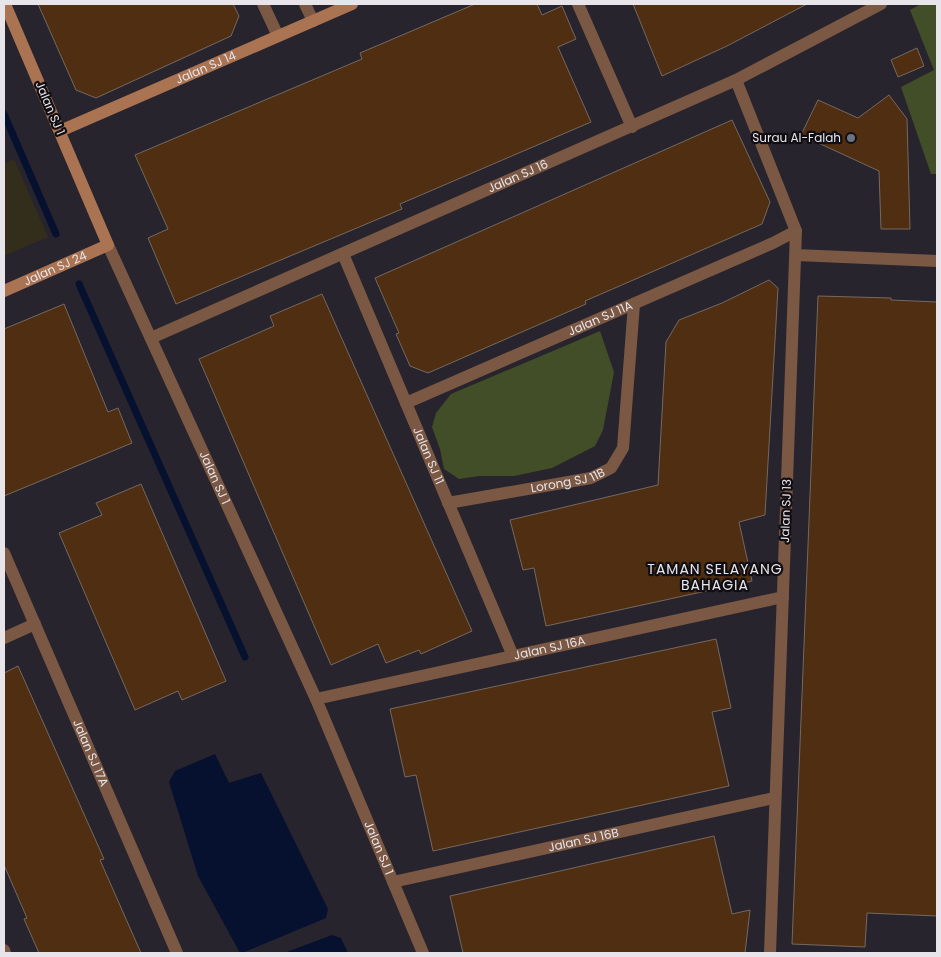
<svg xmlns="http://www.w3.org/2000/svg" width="941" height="957" viewBox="0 0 941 957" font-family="Poppins,sans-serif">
  <rect width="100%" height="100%" fill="#28242d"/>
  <polygon fill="#332d1c" points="14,159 48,237 4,256 4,164"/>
  <g fill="#424e27">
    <polygon points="921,4 937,4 937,174 931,174 901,87 934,70 910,10"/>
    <polygon points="600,331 614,372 603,430 595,446 552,468 514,476 479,476 459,479 444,469 440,449 432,427 436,413 451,394"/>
  </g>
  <g fill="#05112f">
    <polygon points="215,754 229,783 261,773 328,909 326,918 242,953 240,953 198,876 169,782 175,771"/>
    <polygon points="332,935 341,938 348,953 284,953"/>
  </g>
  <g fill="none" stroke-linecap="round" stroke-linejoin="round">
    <g stroke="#05112f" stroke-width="7">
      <polyline points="4,114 56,234"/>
      <polyline points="79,284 245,657"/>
    </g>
  </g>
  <g fill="#4f2e11" stroke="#746961">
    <polygon points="38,4 233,4 239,16 231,36 96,98 76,90"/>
    <polygon points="475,4 537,4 542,15 562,6 576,39 558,47 591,122 400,204 402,209 176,304 148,238 168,229 135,155 362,59 360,53"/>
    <polygon points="633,4 807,4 727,46 662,76"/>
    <polygon points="917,48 924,66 898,77 891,60"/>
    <polygon points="889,95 907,119 910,229 881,229 879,171 801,135 818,100 858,118"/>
    <polygon points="732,120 770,202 762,224 585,301 586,304 428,373 410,366 396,334 399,333 375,278"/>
    <polygon points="769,280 778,288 765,515 739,522 752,581 546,626 534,568 523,570 510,520 658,485 666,342 679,320 722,303"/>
    <polygon points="322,294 472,631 421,654 419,650 386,663 378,644 331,665 199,359 274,326 270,316"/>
    <polygon points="818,296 891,298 891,300 937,302 937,916 867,913 865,947 792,944"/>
    <polygon points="64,304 108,412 118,408 132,443 4,496 4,329"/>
    <polygon points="141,484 226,681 182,700 178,691 135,710 59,533 102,515 96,503"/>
    <polygon points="716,639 731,708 712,712 729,786 433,851 416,775 405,777 390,709"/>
    <polygon points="18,666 104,859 100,860 141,953 39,953 24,919 27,918 4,865 4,673"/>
    <polygon points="714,836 732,914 750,910 745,953 463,953 450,896"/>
  </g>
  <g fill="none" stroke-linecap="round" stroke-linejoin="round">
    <g stroke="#7a5843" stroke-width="12">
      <polyline points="263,4 278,36"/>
      <polyline points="305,4 313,21"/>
      <polyline points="578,4 632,127"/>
      <polyline points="736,80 796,231 770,953"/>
      <path id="s1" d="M 108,245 L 316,699 L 423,953"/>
      <path id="s2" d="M 343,254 L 513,656"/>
      <polyline points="796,255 937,261"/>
      <path id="s3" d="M 151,338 L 736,80 L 881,4"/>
      <path id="s4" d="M 406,403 L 773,243 L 796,231"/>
      <path id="s5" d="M 448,503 L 591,478 L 611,468 L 623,448 L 634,304"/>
      <path id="s6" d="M 4,553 L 177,953"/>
      <polyline points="4,638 35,624"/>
      <path id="s7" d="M 316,699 L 783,597"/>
      <path id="s8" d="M 393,882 L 774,798"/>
      <polyline points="4,950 5,953"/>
    </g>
    <g stroke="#aa7351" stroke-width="12">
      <path id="s9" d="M 60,131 L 352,4"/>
      <path id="s10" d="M 4,291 L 108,245 L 5,4"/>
    </g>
  </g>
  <circle fill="#6b7280" stroke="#100e12" stroke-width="2" cx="851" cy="138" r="5"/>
  <g text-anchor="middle" stroke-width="4.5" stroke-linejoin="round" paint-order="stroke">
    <g font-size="12" fill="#e7e4ea" stroke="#100e12">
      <text dy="4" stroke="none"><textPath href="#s9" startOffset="159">Jalan SJ 14</textPath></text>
      <text transform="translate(50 108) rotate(67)" y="4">Jalan SJ 1</text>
      <text dy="4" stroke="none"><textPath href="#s3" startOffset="401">Jalan SJ 16</textPath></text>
      <text dy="4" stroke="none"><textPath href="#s10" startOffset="56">Jalan SJ 24</textPath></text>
      <text dy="4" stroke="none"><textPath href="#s4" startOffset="212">Jalan SJ 11A</textPath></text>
      <text dy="4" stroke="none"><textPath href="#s2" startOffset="219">Jalan SJ 11</textPath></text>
      <text dy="4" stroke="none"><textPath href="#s1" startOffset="256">Jalan SJ 1</textPath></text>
      <text dy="4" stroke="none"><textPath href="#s5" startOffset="122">Lorong SJ 11B</textPath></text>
      <text transform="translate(786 511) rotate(-88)" y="4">Jalan SJ 13</text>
      <text dy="4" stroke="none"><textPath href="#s7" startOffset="239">Jalan SJ 16A</textPath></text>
      <text dy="4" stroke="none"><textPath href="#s6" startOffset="218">Jalan SJ 17A</textPath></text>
      <text dy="4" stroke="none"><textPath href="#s8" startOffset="195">Jalan SJ 16B</textPath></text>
      <text dy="4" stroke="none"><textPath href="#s1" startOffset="661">Jalan SJ 1</textPath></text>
    </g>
    <g font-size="12" fill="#e7e4ea" stroke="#100e12" text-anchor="end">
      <text x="841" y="142">Surau Al-Falah</text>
    </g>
    <g font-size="14" letter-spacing="1" fill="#e7e4ea" stroke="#100e12">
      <text x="715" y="574">TAMAN SELAYANG<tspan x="715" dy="16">BAHAGIA</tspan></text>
    </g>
  </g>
  <rect width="941" height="957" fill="none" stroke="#e7e4ea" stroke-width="10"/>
</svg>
